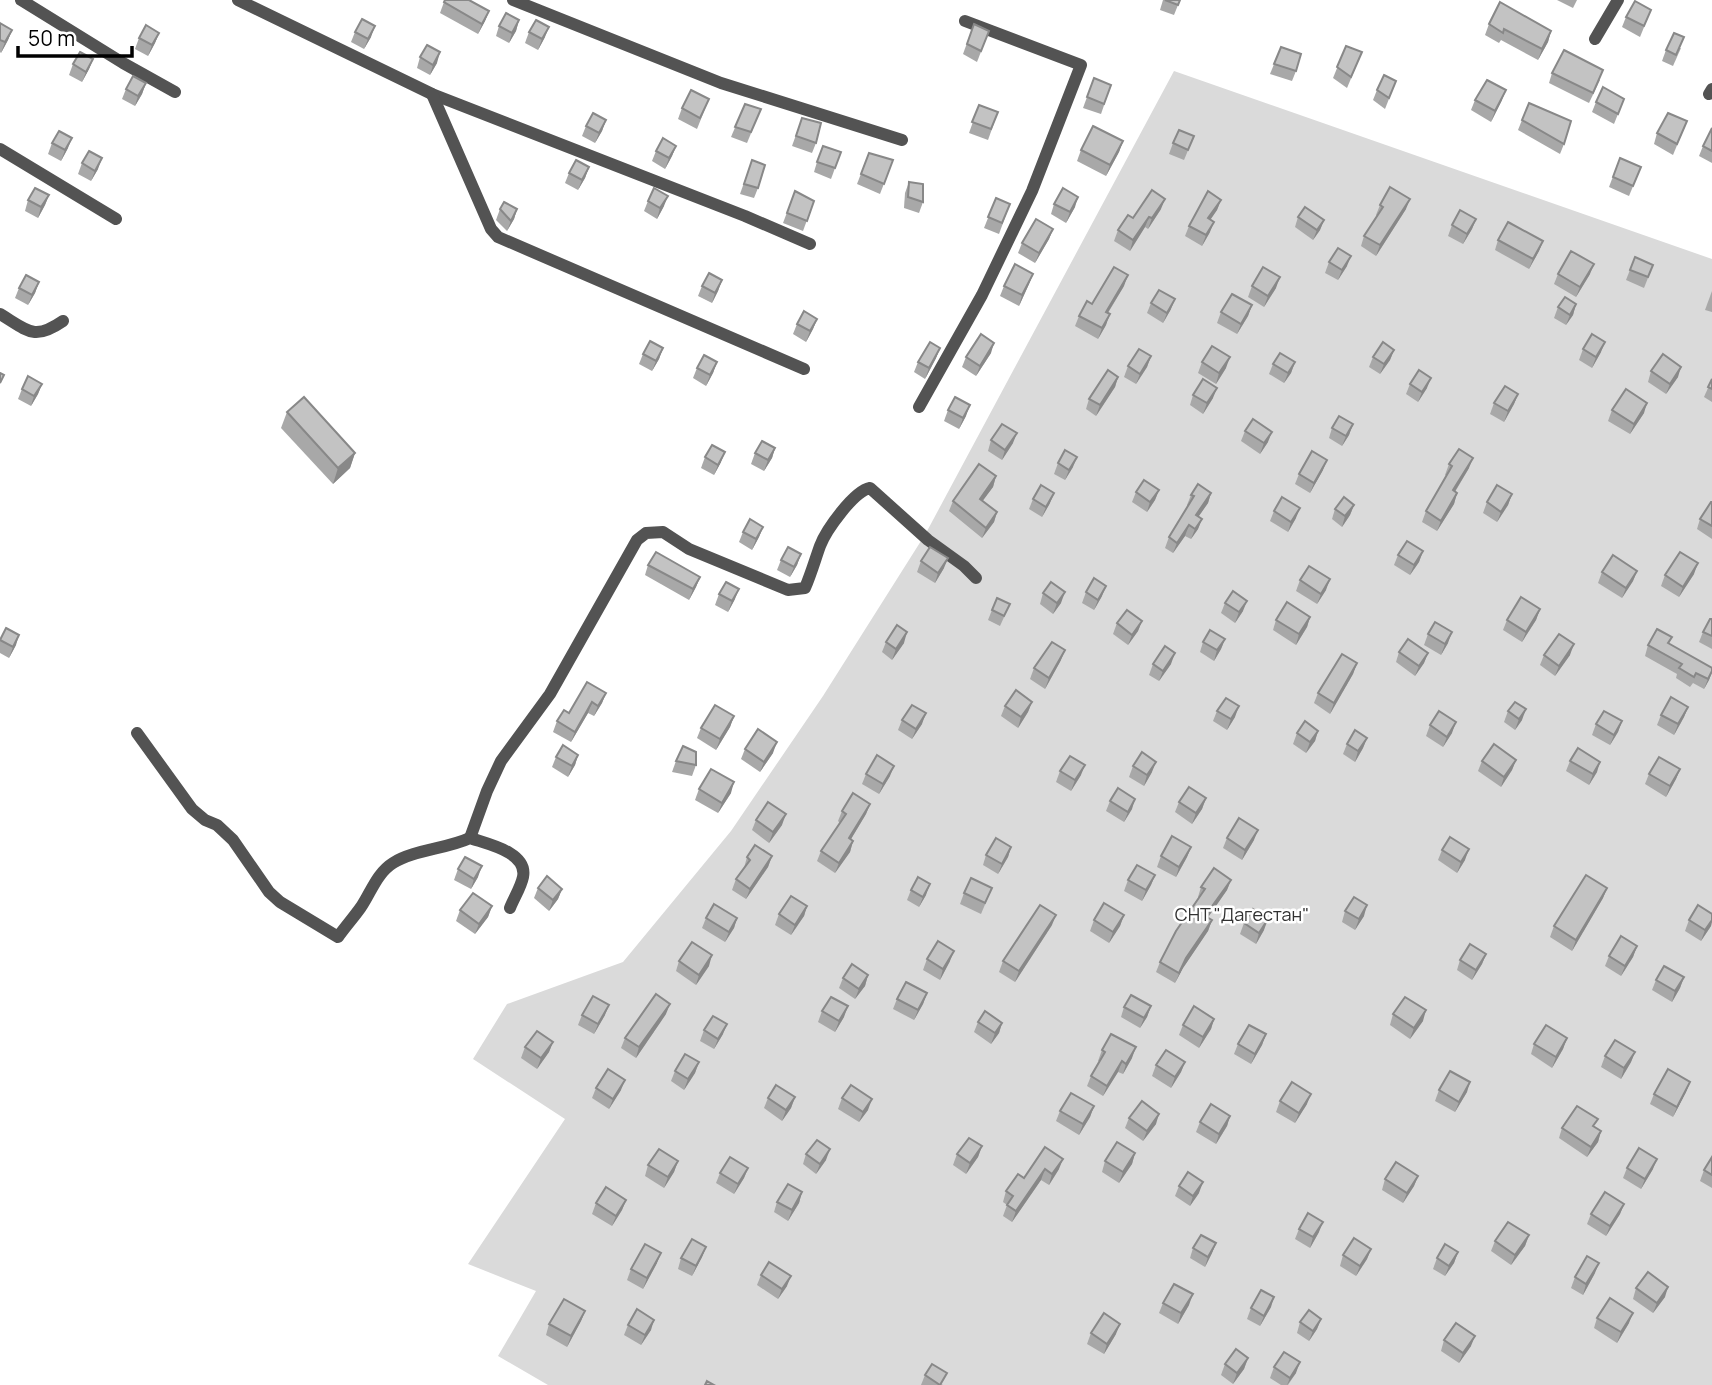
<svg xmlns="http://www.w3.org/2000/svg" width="1712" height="1385" viewBox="0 0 1712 1385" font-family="Manrope,sans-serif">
  <rect width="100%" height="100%" fill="#fff"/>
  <polygon fill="#dadada" points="1174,71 1712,259 1712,1385 548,1385 498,1356 536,1291 468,1264 565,1119 473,1059 507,1004 623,962 731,831 823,696 926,533"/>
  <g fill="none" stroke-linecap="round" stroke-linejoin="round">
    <g stroke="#535353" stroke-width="12">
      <polyline points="21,0 123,63 175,92"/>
      <polyline points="238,0 432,94 745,216 810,244"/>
      <polyline points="513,0 721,83 902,140"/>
      <polyline points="1595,39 1618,0"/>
      <polyline points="432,94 491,229 498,237 804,369"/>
      <polyline points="1709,94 1712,89"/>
      <polyline points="0,149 116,219"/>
      <path d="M 0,314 C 28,331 34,341 63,321"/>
      <polyline points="919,407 982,295 1032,191 1081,65 965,21"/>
      <path d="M 137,733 L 192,809 L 205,820 L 217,825 L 233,840 L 269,892 L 280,902 L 338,937 C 345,927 354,917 361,907 C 371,892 377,873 393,863 C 413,850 446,849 470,838 C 487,844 528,852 523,877 C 521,887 514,898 510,908"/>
      <path d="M 470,838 L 487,791 L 501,761 L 550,694 L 637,540 L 646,533 L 663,532 L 689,549 L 788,590 L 805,588 C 811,574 815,560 820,546 C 826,530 854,491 870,488 L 928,540 L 964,566 L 976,578"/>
    </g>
  </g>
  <g fill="#a8a8a8">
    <polygon points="1163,0 1180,0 1174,15 1160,10"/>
    <polygon points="1557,0 1577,0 1573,8"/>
    <polygon points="444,2 489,11 485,21 478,34 440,13"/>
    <polygon points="1651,10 1640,37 1622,27 1626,17"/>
    <polygon points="519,20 516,31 509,43 496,36 499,26"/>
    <polygon points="0,23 12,30 8,40 1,53 0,52"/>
    <polygon points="974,24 989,31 977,62 963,54"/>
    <polygon points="1489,24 1551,31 1548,42 1538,60 1501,40 1499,43 1485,35"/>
    <polygon points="355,32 371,37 364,49 351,42"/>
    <polygon points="529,32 545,37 538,50 525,43"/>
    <polygon points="159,33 155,43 148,56 135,49 139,38"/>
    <polygon points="1346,46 1358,62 1347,88 1333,78"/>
    <polygon points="1281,47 1296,71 1292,81 1270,74"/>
    <polygon points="1681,48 1673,66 1662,61 1666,50"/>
    <polygon points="420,57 437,63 430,75 417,68"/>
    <polygon points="93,59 89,69 82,82 69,75 73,64"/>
    <polygon points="1552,73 1600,80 1589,103 1549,83"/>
    <polygon points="1094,78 1111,85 1101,114 1083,108"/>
    <polygon points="1396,81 1385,109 1373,100 1377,90"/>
    <polygon points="146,83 142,94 135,106 122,99 126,89"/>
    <polygon points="709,99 697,129 678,119 682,108"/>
    <polygon points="1624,99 1614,124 1592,112 1596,102"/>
    <polygon points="1475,100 1502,100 1491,122 1471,110"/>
    <polygon points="745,104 761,109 747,143 731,137"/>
    <polygon points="979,105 998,112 988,140 969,133"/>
    <polygon points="802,118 816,143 812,153 792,146"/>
    <polygon points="606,120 602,131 595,143 582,136 586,126"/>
    <polygon points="1522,120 1564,144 1560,154 1518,130"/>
    <polygon points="1687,121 1673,155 1654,144 1657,133"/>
    <polygon points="1712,128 1712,163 1699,156 1703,146"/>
    <polygon points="1194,136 1184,160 1169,154 1173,143"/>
    <polygon points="1123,141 1119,152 1106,176 1077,161 1081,150"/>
    <polygon points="52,143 68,148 61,161 48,154"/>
    <polygon points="676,146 672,156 665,169 652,161 656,151"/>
    <polygon points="841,152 831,179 814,172 817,162"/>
    <polygon points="869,153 893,160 880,194 857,184"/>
    <polygon points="1620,158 1641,167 1629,196 1609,187"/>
    <polygon points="752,160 758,188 754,198 740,194"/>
    <polygon points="82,163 98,169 91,181 78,174"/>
    <polygon points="589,167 585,178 578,190 565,183 569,173"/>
    <polygon points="909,182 923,202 919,213 904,208 905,193"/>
    <polygon points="795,191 814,201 803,231 783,223"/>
    <polygon points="49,195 45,205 38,218 25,211 28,200"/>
    <polygon points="996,198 1010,204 999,234 984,228"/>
    <polygon points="1221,200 1217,210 1210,220 1210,232 1202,246 1185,236 1189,226"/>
    <polygon points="648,201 664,206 657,219 644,211"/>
    <polygon points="1054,204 1075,207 1066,223 1051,214"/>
    <polygon points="1380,205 1406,209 1376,256 1361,246 1364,236 1377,216 1376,215"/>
    <polygon points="500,209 517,209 514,219 507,231 496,220"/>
    <polygon points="1161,209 1148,229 1145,227 1130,251 1114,241 1118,230 1133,218"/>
    <polygon points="1298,217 1324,220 1320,230 1313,240 1295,227"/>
    <polygon points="1476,219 1472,229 1463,244 1448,236 1452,225"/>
    <polygon points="1053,229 1049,239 1035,263 1018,253 1022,243"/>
    <polygon points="1498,240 1543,241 1539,251 1529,269 1495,250"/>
    <polygon points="1635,257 1653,265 1644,288 1626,280"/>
    <polygon points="1329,262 1347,266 1338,280 1325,273"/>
    <polygon points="1033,274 1029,284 1019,306 1000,296 1004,286"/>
    <polygon points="1558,274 1590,274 1576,297 1554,284"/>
    <polygon points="722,280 718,291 712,303 698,296 702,286"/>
    <polygon points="39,282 35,293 28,305 15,298 19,288"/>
    <polygon points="1124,286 1108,313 1106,325 1098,339 1075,326 1079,316 1092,304"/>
    <polygon points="1252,286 1276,288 1264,307 1248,297"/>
    <polygon points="1712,291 1712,312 1705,310"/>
    <polygon points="1151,303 1171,309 1163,323 1147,313"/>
    <polygon points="1576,304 1573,315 1566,325 1554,318 1558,307"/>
    <polygon points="1252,305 1248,316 1237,334 1217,323 1221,312"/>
    <polygon points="817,319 813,329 806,342 793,334 797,324"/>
    <polygon points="663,348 659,359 652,371 639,364 643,354"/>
    <polygon points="940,348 936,358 925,379 914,372 918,362"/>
    <polygon points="1583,349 1601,352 1592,368 1579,360"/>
    <polygon points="1394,350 1390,360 1380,374 1369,367 1373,357"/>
    <polygon points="991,353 976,376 962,367 966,357"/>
    <polygon points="1151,356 1147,367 1136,384 1124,377 1128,366"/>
    <polygon points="717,362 713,373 706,386 693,378 697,368"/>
    <polygon points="1202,362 1226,368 1216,384 1198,373"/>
    <polygon points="1295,362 1291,373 1284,383 1269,374 1273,364"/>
    <polygon points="1651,371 1678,377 1666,394 1648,382"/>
    <polygon points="1118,377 1115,387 1096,416 1086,409 1089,399"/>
    <polygon points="1712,379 1712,402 1704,397"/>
    <polygon points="42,384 38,394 31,406 18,399 22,389"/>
    <polygon points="1410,384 1427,388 1418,402 1406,394"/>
    <polygon points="1518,394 1514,404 1504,422 1490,414 1494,403"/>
    <polygon points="1193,395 1213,398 1203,414 1190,405"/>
    <polygon points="948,410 966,416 959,429 944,421"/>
    <polygon points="1612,410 1644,413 1630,434 1608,421"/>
    <polygon points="287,412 355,453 350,468 333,484 281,428"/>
    <polygon points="1353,424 1349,435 1342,446 1329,438 1332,428"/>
    <polygon points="1245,431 1268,442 1260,454 1241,441"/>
    <polygon points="991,440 1013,443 1002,460 988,451"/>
    <polygon points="775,448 772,458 764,471 751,464 755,453"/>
    <polygon points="705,457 721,462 714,475 701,468"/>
    <polygon points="1058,463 1073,467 1065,480 1054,474"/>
    <polygon points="1449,464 1469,468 1455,492 1457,493 1454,504 1437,531 1422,522 1426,511 1447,476 1445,475"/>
    <polygon points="1323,470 1310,493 1295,484 1299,474"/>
    <polygon points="996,476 993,487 982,501 997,512 994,522 982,538 949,511 953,501"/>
    <polygon points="1159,490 1155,500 1147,512 1132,502 1136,492"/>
    <polygon points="1211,493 1208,503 1198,517 1202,519 1198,529 1191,539 1185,536 1173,553 1165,548 1169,537 1188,506 1187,505 1191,495"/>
    <polygon points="1512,494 1508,505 1497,522 1483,513 1487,502"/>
    <polygon points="1033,499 1050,503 1042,517 1029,509"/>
    <polygon points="1712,502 1712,539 1697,529 1700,519"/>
    <polygon points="1354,505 1350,515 1342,527 1332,519 1335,509"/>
    <polygon points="1274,511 1296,518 1288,532 1270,521"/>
    <polygon points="763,527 759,537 752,550 739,542 743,532"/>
    <polygon points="1423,551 1419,562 1410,575 1394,565 1398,555"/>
    <polygon points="801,554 797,565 790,577 777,570 781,560"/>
    <polygon points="921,561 944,568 935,583 917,572"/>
    <polygon points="648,565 700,577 696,587 689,600 645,575"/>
    <polygon points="1637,571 1633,581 1622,598 1598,583 1602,572"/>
    <polygon points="1694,574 1679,597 1661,586 1665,575"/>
    <polygon points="1300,580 1326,590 1317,604 1296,591"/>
    <polygon points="1086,592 1102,596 1094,610 1082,603"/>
    <polygon points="1043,593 1061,603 1053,614 1040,604"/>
    <polygon points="719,594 735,599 728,612 715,605"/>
    <polygon points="1225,603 1243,611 1235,623 1221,613"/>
    <polygon points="1010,604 1000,626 988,620 992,610"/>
    <polygon points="1540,609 1536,620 1522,642 1503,630 1507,620"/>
    <polygon points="1310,617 1307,627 1296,645 1273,630 1276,620"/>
    <polygon points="1712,619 1712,649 1699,642 1703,632"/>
    <polygon points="1142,621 1138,631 1128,645 1113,634 1117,623"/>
    <polygon points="1428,634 1448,643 1441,655 1424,645"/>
    <polygon points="1672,637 1669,644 1712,668 1712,672 1709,680 1704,689 1693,683 1690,687 1676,678 1677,674 1645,656 1648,645"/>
    <polygon points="0,639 16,645 9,658 0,653"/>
    <polygon points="1225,639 1221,649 1214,661 1200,652 1203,642"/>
    <polygon points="886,642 904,643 892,660 882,652"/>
    <polygon points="1399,652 1428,653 1424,663 1415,676 1396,662"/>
    <polygon points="1544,655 1570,655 1555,676 1540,665"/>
    <polygon points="1061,660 1045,689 1030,679 1034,668"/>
    <polygon points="1357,663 1353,674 1330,714 1314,703 1318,693"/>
    <polygon points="1153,664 1171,664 1159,681 1149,675"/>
    <polygon points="606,693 602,703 594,716 588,713 571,742 553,732 557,721 569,713"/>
    <polygon points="1032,702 1028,712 1018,728 1001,716 1005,706"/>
    <polygon points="1688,707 1684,717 1674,735 1657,725 1661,715"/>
    <polygon points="1217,711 1235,717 1227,730 1213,721"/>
    <polygon points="1508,711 1522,720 1515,730 1504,722"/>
    <polygon points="734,716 730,727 716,750 697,738 701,728"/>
    <polygon points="902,720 922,724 912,739 898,730"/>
    <polygon points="1622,721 1618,732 1610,745 1592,735 1596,724"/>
    <polygon points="1430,725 1452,733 1443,747 1426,736"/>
    <polygon points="1318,731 1315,741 1306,753 1293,744 1297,733"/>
    <polygon points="1367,738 1363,748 1355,762 1343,754 1347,744"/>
    <polygon points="745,749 773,753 760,772 741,759"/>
    <polygon points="578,755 575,765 568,777 552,767 556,757"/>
    <polygon points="1516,760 1512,770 1501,787 1478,771 1482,761"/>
    <polygon points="676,761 696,765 692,776 672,772"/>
    <polygon points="1570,761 1597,772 1589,785 1566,771"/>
    <polygon points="1133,766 1152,772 1144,786 1129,777"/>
    <polygon points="1680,769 1676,779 1666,797 1645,784 1649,774"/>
    <polygon points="1060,771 1081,775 1071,791 1056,782"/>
    <polygon points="866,774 890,776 879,794 862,784"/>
    <polygon points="699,789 731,793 718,813 695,800"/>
    <polygon points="1206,798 1202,809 1192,824 1175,812 1179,802"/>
    <polygon points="1110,801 1132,809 1124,822 1106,811"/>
    <polygon points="870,804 866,814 851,839 853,841 850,852 835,873 817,861 821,851 840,823 838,821 842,811"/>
    <polygon points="756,820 782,825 769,843 752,830"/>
    <polygon points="1227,838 1254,840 1242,860 1223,848"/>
    <polygon points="1011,847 1008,857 998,874 983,865 986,855"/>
    <polygon points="1191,847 1187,857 1176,877 1157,867 1161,856"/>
    <polygon points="1442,850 1465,860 1457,873 1438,860"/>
    <polygon points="772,856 768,867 746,899 732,890 736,879 744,868 747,857"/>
    <polygon points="458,869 478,877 471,889 454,880"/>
    <polygon points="1155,875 1151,885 1142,901 1124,891 1128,880"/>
    <polygon points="1231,880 1227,890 1208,917 1212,920 1208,931 1183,968 1175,983 1156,972 1160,962 1199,898 1198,897 1201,887"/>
    <polygon points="538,888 562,889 558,899 549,911 534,898"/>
    <polygon points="992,888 981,914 960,904 964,893"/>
    <polygon points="1607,888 1603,898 1572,951 1550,937 1554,926"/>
    <polygon points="911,890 926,895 919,907 907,900"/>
    <polygon points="492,906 488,917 475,934 456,921 460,910"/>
    <polygon points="807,906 804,916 791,935 775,925 779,914"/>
    <polygon points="1345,911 1364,916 1355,930 1342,922"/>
    <polygon points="1712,914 1712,922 1711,926 1701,941 1685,931 1689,920"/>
    <polygon points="1124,915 1120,926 1109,943 1090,931 1094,920"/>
    <polygon points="706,918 737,918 734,928 725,942 702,928"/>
    <polygon points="1244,923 1264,930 1256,944 1240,934"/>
    <polygon points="1052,925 1015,982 999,972 1003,961"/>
    <polygon points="1637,946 1633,957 1621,976 1605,966 1609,956"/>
    <polygon points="1486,954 1482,964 1472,980 1457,970 1460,960"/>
    <polygon points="927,959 950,961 940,980 923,970"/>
    <polygon points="679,961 709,966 696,985 676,971"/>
    <polygon points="868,975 865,986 855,999 839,988 843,978"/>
    <polygon points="1684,977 1680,988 1672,1002 1652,990 1656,980"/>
    <polygon points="927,993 923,1004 914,1020 893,1009 897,999"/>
    <polygon points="1151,1006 1147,1017 1140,1028 1121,1017 1124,1007"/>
    <polygon points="822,1011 844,1017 835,1032 818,1022"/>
    <polygon points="666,1014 636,1058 621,1048 625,1038"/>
    <polygon points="1393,1014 1423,1021 1410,1039 1390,1025"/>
    <polygon points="582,1015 605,1015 594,1034 578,1025"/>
    <polygon points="1214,1019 1211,1029 1199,1048 1179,1035 1183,1025"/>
    <polygon points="978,1022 1002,1023 999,1033 991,1044 974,1032"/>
    <polygon points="704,1030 723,1034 714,1049 700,1041"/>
    <polygon points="1266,1034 1262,1045 1251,1064 1234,1054 1238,1044"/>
    <polygon points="1567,1038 1563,1049 1552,1068 1531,1054 1534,1044"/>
    <polygon points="553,1042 549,1052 537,1069 521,1058 525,1047"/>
    <polygon points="1102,1050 1132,1058 1123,1074 1118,1072 1103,1096 1087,1086 1091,1076 1099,1061 1098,1061"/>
    <polygon points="1635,1052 1631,1062 1621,1079 1601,1067 1605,1056"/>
    <polygon points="699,1062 695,1073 684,1090 671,1081 675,1071"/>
    <polygon points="1185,1062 1181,1072 1171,1088 1152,1076 1156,1065"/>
    <polygon points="1690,1082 1686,1092 1673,1117 1650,1104 1654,1094"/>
    <polygon points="596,1088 621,1090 609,1109 592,1098"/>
    <polygon points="1439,1090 1467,1092 1455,1112 1435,1101"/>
    <polygon points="795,1097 791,1108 782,1121 764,1108 768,1098"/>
    <polygon points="842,1098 868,1110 859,1122 838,1109"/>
    <polygon points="1280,1101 1307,1104 1295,1123 1276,1112"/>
    <polygon points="1094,1106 1090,1117 1079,1135 1056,1121 1060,1111"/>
    <polygon points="1230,1116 1227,1126 1216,1144 1196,1132 1200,1122"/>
    <polygon points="1129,1118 1156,1124 1143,1141 1125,1128"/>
    <polygon points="1595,1127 1601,1131 1598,1142 1587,1157 1559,1138 1562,1128"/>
    <polygon points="982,1146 978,1157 966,1174 953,1165 957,1154"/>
    <polygon points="1045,1147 1059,1169 1049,1185 1041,1180 1012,1222 1003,1216 1007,1205 1003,1202 1006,1191 1024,1178"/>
    <polygon points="1135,1153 1132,1164 1119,1183 1102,1172 1105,1161"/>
    <polygon points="806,1154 826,1160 816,1174 803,1164"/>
    <polygon points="1712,1157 1712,1188 1700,1181 1704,1170"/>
    <polygon points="678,1161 674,1172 664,1188 645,1176 648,1165"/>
    <polygon points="748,1168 744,1178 734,1194 716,1183 720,1173"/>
    <polygon points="1627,1168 1653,1169 1641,1189 1623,1178"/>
    <polygon points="1418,1176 1414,1186 1403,1203 1382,1190 1385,1179"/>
    <polygon points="1179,1186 1199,1193 1190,1206 1175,1196"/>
    <polygon points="802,1192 799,1203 788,1221 774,1212 777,1202"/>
    <polygon points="626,1200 622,1210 612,1226 592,1214 596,1203"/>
    <polygon points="1624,1204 1620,1214 1606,1236 1587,1224 1591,1214"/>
    <polygon points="1299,1229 1319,1232 1310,1248 1295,1239"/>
    <polygon points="1529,1235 1525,1246 1511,1265 1491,1251 1495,1241"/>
    <polygon points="1216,1243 1212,1253 1205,1267 1190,1258 1193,1248"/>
    <polygon points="706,1247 702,1257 692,1276 678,1269 681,1258"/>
    <polygon points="1371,1249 1367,1259 1356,1276 1340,1266 1343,1255"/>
    <polygon points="1458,1252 1454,1263 1445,1276 1433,1269 1437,1258"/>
    <polygon points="657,1263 643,1289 627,1280 631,1269"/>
    <polygon points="1595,1273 1583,1295 1571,1288 1575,1277"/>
    <polygon points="761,1275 787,1286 778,1299 757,1285"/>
    <polygon points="1636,1288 1665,1297 1653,1313 1633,1299"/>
    <polygon points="1163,1303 1189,1305 1178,1324 1159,1313"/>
    <polygon points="1271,1307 1260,1326 1247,1319 1251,1308"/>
    <polygon points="585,1311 581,1321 567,1347 546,1335 549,1324"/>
    <polygon points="1597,1318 1629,1323 1617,1343 1594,1328"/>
    <polygon points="1321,1319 1317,1329 1309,1341 1297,1333 1300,1322"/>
    <polygon points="628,1325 651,1330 641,1345 624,1335"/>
    <polygon points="1091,1333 1116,1334 1104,1354 1087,1344"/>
    <polygon points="1444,1340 1471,1346 1459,1363 1441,1351"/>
    <polygon points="1248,1358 1244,1369 1233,1384 1221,1375 1225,1364"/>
    <polygon points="1274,1367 1296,1373 1288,1385 1281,1385 1270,1378"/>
    <polygon points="925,1375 943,1385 921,1385"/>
  </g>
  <g fill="#888">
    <polygon points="489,11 485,21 478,34 482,24"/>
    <polygon points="519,20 516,31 509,43 512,33"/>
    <polygon points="375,26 371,37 364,49 368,39"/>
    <polygon points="549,27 545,37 538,50 542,39"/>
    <polygon points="12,30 8,40 1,53 5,42"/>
    <polygon points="1551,31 1548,42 1538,60 1542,49"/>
    <polygon points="159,33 155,43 148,56 152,45"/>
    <polygon points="440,52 437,63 430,75 433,65"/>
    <polygon points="93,59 89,69 82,82 86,72"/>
    <polygon points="146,83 142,94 135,106 138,96"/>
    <polygon points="1506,90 1502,100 1491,122 1495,111"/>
    <polygon points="606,120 602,131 595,143 599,133"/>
    <polygon points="72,138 68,148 61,161 65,150"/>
    <polygon points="1123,141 1119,152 1106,176 1110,165"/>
    <polygon points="676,146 672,156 665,169 669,158"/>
    <polygon points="102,158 98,169 91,181 95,171"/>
    <polygon points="589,167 585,178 578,190 582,180"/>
    <polygon points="49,195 45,205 38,218 41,207"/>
    <polygon points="668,196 664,206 657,219 660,208"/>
    <polygon points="1078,197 1075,207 1066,223 1070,212"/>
    <polygon points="1165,199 1161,209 1148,229 1152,218"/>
    <polygon points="1410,199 1406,209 1376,256 1380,245"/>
    <polygon points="1221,200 1217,210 1204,229 1208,218"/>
    <polygon points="517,209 514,219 507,231 511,221"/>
    <polygon points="1149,217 1145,227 1130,251 1133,240"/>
    <polygon points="1476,219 1472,229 1463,244 1467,234"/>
    <polygon points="1324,220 1320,230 1313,240 1317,230"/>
    <polygon points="1214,222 1210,232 1202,246 1206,235"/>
    <polygon points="1053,229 1049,239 1035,263 1039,253"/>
    <polygon points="1543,241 1539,251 1529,269 1533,259"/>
    <polygon points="1351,256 1347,266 1338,280 1342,270"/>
    <polygon points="1594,264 1590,274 1576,297 1580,287"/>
    <polygon points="1033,274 1029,284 1019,306 1022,295"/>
    <polygon points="1128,275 1124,286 1102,322 1106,312"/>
    <polygon points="1280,277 1276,288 1264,307 1268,296"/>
    <polygon points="722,280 718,291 712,303 715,293"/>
    <polygon points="39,282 35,293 28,305 32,295"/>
    <polygon points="1175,299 1171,309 1163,323 1167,313"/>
    <polygon points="1576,304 1573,315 1566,325 1570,315"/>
    <polygon points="1252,305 1248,316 1237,334 1241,324"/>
    <polygon points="1110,314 1106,325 1098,339 1102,328"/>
    <polygon points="817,319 813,329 806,342 810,331"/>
    <polygon points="1605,342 1601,352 1592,368 1596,357"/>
    <polygon points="994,343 991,353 976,376 980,366"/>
    <polygon points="663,348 659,359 652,371 656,361"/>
    <polygon points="940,348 936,358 925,379 929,368"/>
    <polygon points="1394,350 1390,360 1380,374 1384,364"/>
    <polygon points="1151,356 1147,367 1136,384 1140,374"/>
    <polygon points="1230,357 1226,368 1216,384 1219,373"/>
    <polygon points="717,362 713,373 706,386 710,375"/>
    <polygon points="1295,362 1291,373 1284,383 1288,373"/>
    <polygon points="1681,367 1678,377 1666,394 1670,384"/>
    <polygon points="1118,377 1115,387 1096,416 1100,405"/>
    <polygon points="1431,378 1427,388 1418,402 1422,392"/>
    <polygon points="42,384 38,394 31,406 34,396"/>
    <polygon points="1217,388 1213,398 1203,414 1207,403"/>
    <polygon points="1518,394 1514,404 1504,422 1508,411"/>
    <polygon points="1647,403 1644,413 1630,434 1634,424"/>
    <polygon points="970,405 966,416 959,429 963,418"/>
    <polygon points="1353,424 1349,435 1342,446 1346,436"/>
    <polygon points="1272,432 1268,442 1260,454 1264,443"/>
    <polygon points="1017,433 1013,443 1002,460 1005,450"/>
    <polygon points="775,448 772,458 764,471 768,460"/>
    <polygon points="725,452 721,462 714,475 718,465"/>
    <polygon points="355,453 350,468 333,484 338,468"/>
    <polygon points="1077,457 1073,467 1065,480 1069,470"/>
    <polygon points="1473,458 1469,468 1449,501 1453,490"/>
    <polygon points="1327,460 1323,470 1310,493 1314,483"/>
    <polygon points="996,476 993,487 976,510 980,499"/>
    <polygon points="1159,490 1155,500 1147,512 1150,502"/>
    <polygon points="1054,493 1050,503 1042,517 1046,507"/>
    <polygon points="1211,493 1208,503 1192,526 1196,515"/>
    <polygon points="1457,493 1454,504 1437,531 1441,521"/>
    <polygon points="1512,494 1508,505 1497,522 1501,512"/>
    <polygon points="1354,505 1350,515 1342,527 1345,516"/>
    <polygon points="1300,508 1296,518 1288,532 1291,522"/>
    <polygon points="997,512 994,522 982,538 986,528"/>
    <polygon points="1202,519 1198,529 1191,539 1195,529"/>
    <polygon points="1189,525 1185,536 1173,553 1177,543"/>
    <polygon points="763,527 759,537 752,550 756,539"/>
    <polygon points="1423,551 1419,562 1410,575 1414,565"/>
    <polygon points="801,554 797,565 790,577 794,567"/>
    <polygon points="948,558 944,568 935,583 938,573"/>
    <polygon points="1698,563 1694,574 1679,597 1683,587"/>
    <polygon points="1637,571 1633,581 1622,598 1626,588"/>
    <polygon points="700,577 696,587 689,600 693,589"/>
    <polygon points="1330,579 1326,590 1317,604 1321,594"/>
    <polygon points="1106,586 1102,596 1094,610 1098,600"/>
    <polygon points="739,589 735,599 728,612 732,601"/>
    <polygon points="1065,592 1061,603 1053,614 1057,603"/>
    <polygon points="1247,601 1243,611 1235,623 1239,612"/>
    <polygon points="1540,609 1536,620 1522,642 1526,632"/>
    <polygon points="1310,617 1307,627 1296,645 1299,634"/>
    <polygon points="1142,621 1138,631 1128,645 1132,635"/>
    <polygon points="907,632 904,643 892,660 896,649"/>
    <polygon points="1452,632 1448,643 1441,655 1445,644"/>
    <polygon points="19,635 16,645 9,658 13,647"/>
    <polygon points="1225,639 1221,649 1214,661 1217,650"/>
    <polygon points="1574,644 1570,655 1555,676 1559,666"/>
    <polygon points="1065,650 1061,660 1045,689 1049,678"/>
    <polygon points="1175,653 1171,664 1159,681 1163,671"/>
    <polygon points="1428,653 1424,663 1415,676 1419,666"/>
    <polygon points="1357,663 1353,674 1330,714 1334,703"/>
    <polygon points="1712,671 1709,680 1704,689 1708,679"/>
    <polygon points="606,693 602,703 594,716 598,706"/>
    <polygon points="592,702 588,713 571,742 575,732"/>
    <polygon points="1032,702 1028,712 1018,728 1021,717"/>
    <polygon points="1239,706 1235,717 1227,730 1231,719"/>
    <polygon points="1688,707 1684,717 1674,735 1678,724"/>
    <polygon points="1526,709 1522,720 1515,730 1519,719"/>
    <polygon points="926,713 922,724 912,739 916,729"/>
    <polygon points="734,716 730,727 716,750 720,739"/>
    <polygon points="1622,721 1618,732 1610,745 1614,735"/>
    <polygon points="1456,722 1452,733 1443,747 1447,737"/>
    <polygon points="1318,731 1315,741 1306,753 1310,742"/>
    <polygon points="1367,738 1363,748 1355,762 1358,751"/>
    <polygon points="777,742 773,753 760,772 764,762"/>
    <polygon points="578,755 575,765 568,777 572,766"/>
    <polygon points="1516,760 1512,770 1501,787 1504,777"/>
    <polygon points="1156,762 1152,772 1144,786 1147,775"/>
    <polygon points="1600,762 1597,772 1589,785 1593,774"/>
    <polygon points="1085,765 1081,775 1071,791 1075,780"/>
    <polygon points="894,766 890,776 879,794 883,784"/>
    <polygon points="1680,769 1676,779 1666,797 1670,786"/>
    <polygon points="734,782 731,793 718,813 722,803"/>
    <polygon points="1206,798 1202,809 1192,824 1196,813"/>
    <polygon points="1135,799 1132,809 1124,822 1128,812"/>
    <polygon points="870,804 866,814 845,849 849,838"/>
    <polygon points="786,814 782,825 769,843 773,832"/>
    <polygon points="1258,830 1254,840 1242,860 1245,850"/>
    <polygon points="853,841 850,852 835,873 839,863"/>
    <polygon points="1011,847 1008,857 998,874 1002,864"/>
    <polygon points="1191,847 1187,857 1176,877 1179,867"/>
    <polygon points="1469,849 1465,860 1457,873 1461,862"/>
    <polygon points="772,856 768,867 746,899 750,889"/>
    <polygon points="482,866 478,877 471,889 474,879"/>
    <polygon points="1155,875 1151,885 1142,901 1146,890"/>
    <polygon points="1231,880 1227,890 1202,926 1205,916"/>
    <polygon points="930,884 926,895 919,907 923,897"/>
    <polygon points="1607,888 1603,898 1572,951 1576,940"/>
    <polygon points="562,889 558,899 549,911 553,900"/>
    <polygon points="1367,905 1364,916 1355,930 1359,919"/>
    <polygon points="492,906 488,917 475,934 479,924"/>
    <polygon points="807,906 804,916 791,935 795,925"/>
    <polygon points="1056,915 1052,925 1015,982 1019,971"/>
    <polygon points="1124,915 1120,926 1109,943 1113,932"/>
    <polygon points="737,918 734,928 725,942 729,932"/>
    <polygon points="1268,919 1264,930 1256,944 1259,933"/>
    <polygon points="1212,920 1208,931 1183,968 1175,983 1186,958"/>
    <polygon points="1712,920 1711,926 1701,941 1705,930"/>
    <polygon points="1637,946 1633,957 1621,976 1625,966"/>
    <polygon points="954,951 950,961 940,980 943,969"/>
    <polygon points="1486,954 1482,964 1472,980 1476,970"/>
    <polygon points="712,955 709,966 696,985 699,975"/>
    <polygon points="868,975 865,986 855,999 859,989"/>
    <polygon points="1684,977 1680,988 1672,1002 1675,991"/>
    <polygon points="927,993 923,1004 914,1020 918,1010"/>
    <polygon points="670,1004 666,1014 636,1058 639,1047"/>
    <polygon points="609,1005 605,1015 594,1034 598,1024"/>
    <polygon points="848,1006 844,1017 835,1032 839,1021"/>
    <polygon points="1151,1006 1147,1017 1140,1028 1144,1018"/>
    <polygon points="1426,1010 1423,1021 1410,1039 1414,1028"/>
    <polygon points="1214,1019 1211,1029 1199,1048 1203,1037"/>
    <polygon points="1002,1023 999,1033 991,1044 995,1033"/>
    <polygon points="727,1024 723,1034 714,1049 718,1039"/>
    <polygon points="1266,1034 1262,1045 1251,1064 1255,1054"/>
    <polygon points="1567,1038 1563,1049 1552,1068 1556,1057"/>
    <polygon points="553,1042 549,1052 537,1069 541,1058"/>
    <polygon points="1136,1047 1132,1058 1123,1074 1126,1064"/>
    <polygon points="1635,1052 1631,1062 1621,1079 1624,1068"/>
    <polygon points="1122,1061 1118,1072 1103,1096 1107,1086"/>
    <polygon points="699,1062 695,1073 684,1090 688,1079"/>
    <polygon points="1185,1062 1181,1072 1171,1088 1175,1077"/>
    <polygon points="625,1080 621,1090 609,1109 613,1099"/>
    <polygon points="1470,1082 1467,1092 1455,1112 1459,1102"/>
    <polygon points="1690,1082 1686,1092 1673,1117 1677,1107"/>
    <polygon points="1311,1094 1307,1104 1295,1123 1299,1113"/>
    <polygon points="795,1097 791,1108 782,1121 786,1110"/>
    <polygon points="872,1099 868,1110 859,1122 863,1112"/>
    <polygon points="1094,1106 1090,1117 1079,1135 1083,1124"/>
    <polygon points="1159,1114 1156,1124 1143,1141 1147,1131"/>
    <polygon points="1230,1116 1227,1126 1216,1144 1219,1134"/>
    <polygon points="1601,1131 1598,1142 1587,1157 1591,1147"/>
    <polygon points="982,1146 978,1157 966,1174 970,1163"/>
    <polygon points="830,1149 826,1160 816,1174 820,1164"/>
    <polygon points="1135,1153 1132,1164 1119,1183 1123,1172"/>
    <polygon points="1063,1159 1059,1169 1049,1185 1052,1174"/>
    <polygon points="1657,1159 1653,1169 1641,1189 1645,1179"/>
    <polygon points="678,1161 674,1172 664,1188 668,1177"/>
    <polygon points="748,1168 744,1178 734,1194 738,1184"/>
    <polygon points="1045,1169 1041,1180 1012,1222 1016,1211"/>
    <polygon points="1418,1176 1414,1186 1403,1203 1407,1193"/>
    <polygon points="1203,1182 1199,1193 1190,1206 1193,1196"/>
    <polygon points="802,1192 799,1203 788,1221 792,1210"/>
    <polygon points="626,1200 622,1210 612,1226 616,1216"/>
    <polygon points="1624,1204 1620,1214 1606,1236 1610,1226"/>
    <polygon points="1323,1222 1319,1232 1310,1248 1313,1237"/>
    <polygon points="1529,1235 1525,1246 1511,1265 1515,1255"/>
    <polygon points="1216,1243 1212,1253 1205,1267 1208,1257"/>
    <polygon points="706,1247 702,1257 692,1276 696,1266"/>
    <polygon points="1371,1249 1367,1259 1356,1276 1360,1266"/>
    <polygon points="1458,1252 1454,1263 1445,1276 1449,1266"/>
    <polygon points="661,1253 657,1263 643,1289 647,1278"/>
    <polygon points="1599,1263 1595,1273 1583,1295 1586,1284"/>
    <polygon points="791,1276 787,1286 778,1299 782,1289"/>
    <polygon points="1668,1287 1665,1297 1653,1313 1657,1303"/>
    <polygon points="1193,1294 1189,1305 1178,1324 1181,1313"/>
    <polygon points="1274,1297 1271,1307 1260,1326 1264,1316"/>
    <polygon points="585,1311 581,1321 567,1347 571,1336"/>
    <polygon points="1633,1313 1629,1323 1617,1343 1621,1332"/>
    <polygon points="1321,1319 1317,1329 1309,1341 1313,1331"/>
    <polygon points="654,1320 651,1330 641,1345 645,1335"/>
    <polygon points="1120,1324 1116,1334 1104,1354 1107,1344"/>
    <polygon points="1475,1336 1471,1346 1459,1363 1463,1353"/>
    <polygon points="1248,1358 1244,1369 1233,1384 1237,1373"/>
    <polygon points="1300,1362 1296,1373 1287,1385 1290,1378"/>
  </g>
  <g fill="#c3c3c3" stroke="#888" stroke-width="2">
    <polygon points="445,0 469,0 489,11 482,24 444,2"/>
    <polygon points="1165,0 1180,0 1178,5"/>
    <polygon points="1635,1 1651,10 1644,26 1626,17"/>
    <polygon points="1500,2 1551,31 1542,49 1504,29 1503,33 1489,24"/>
    <polygon points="506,13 519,20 512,33 499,26"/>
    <polygon points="362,19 375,26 368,39 355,32"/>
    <polygon points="536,20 549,27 542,39 529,32"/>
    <polygon points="0,23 12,30 5,42 0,40"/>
    <polygon points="974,24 989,31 981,51 967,44"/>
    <polygon points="146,25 159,33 152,45 139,38"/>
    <polygon points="1674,33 1684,37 1676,55 1666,50"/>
    <polygon points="427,45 440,52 433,65 420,57"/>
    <polygon points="1346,46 1362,52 1351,77 1337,67"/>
    <polygon points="1281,47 1301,54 1296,71 1274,64"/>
    <polygon points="1564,50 1603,70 1593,93 1552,73"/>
    <polygon points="80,52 93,59 86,72 73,64"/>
    <polygon points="1384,75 1396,81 1389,98 1377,90"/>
    <polygon points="133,76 146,83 138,96 126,89"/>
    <polygon points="1094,78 1111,85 1104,104 1087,97"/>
    <polygon points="1487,80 1506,90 1495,111 1475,100"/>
    <polygon points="1603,87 1624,99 1618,114 1596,102"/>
    <polygon points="691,90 709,99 700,118 682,108"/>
    <polygon points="1529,103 1571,121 1564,144 1522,120"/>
    <polygon points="745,104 761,109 751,132 735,127"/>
    <polygon points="979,105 998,112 991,129 972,122"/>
    <polygon points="593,113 606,120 599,133 586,126"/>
    <polygon points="1668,113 1687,121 1677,144 1657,133"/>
    <polygon points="802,118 821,123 816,143 796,136"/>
    <polygon points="1093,126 1123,141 1110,165 1081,150"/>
    <polygon points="1712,128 1712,151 1703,146"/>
    <polygon points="1179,130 1194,136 1188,150 1173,143"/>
    <polygon points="59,131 72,138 65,150 52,143"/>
    <polygon points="663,138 676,146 669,158 656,151"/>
    <polygon points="823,146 841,152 835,168 817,162"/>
    <polygon points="89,151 102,158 95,171 82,163"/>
    <polygon points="869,153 893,160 884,184 861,174"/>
    <polygon points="1620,158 1641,167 1633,186 1613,177"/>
    <polygon points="576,160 589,167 582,180 569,173"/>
    <polygon points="752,160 765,165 758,188 744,184"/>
    <polygon points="909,182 923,184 923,202 908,197"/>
    <polygon points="1390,187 1410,199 1380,245 1364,236 1383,207 1380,205"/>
    <polygon points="35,188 49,195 41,207 28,200"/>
    <polygon points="654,188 668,196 660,208 648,201"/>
    <polygon points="1063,188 1078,197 1070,212 1054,204"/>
    <polygon points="1152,190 1165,199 1152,218 1149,217 1133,240 1118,230 1128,215 1133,218"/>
    <polygon points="795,191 814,201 807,221 787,213"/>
    <polygon points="1208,191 1221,200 1208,218 1214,222 1206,235 1189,226"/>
    <polygon points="996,198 1010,204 1002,223 988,217"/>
    <polygon points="504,202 517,209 511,221 500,209"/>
    <polygon points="1305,207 1324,220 1317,230 1298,217"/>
    <polygon points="1460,210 1476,219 1467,234 1452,225"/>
    <polygon points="1036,219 1053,229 1039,253 1022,243"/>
    <polygon points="1508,222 1543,241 1533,259 1498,240"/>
    <polygon points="1338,248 1351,256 1342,270 1329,262"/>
    <polygon points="1571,251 1594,264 1580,287 1558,274"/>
    <polygon points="1635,257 1653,265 1648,277 1630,270"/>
    <polygon points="1015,264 1033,274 1022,295 1004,286"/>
    <polygon points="1114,267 1128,275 1106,312 1110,314 1102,328 1079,316 1087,301 1092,304"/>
    <polygon points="1263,267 1280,277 1268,296 1252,286"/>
    <polygon points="709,273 722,280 715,293 702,286"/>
    <polygon points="26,275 39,282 32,295 19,288"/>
    <polygon points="1159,290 1175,299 1167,313 1151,303"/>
    <polygon points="1232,294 1252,305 1241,324 1221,312"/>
    <polygon points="1565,297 1576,304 1570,315 1558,307"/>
    <polygon points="804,311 817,319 810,331 797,324"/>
    <polygon points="981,334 994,343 980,366 966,357"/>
    <polygon points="1592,334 1605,342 1596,357 1583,349"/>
    <polygon points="650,341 663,348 656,361 643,354"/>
    <polygon points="930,342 940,348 929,368 918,362"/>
    <polygon points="1383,342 1394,350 1384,364 1373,357"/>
    <polygon points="1212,346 1230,357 1219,373 1202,362"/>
    <polygon points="1139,349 1151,356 1140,374 1128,366"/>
    <polygon points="1280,353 1295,362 1288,373 1273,364"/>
    <polygon points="1663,354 1681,367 1670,384 1651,371"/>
    <polygon points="704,355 717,362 710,375 697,368"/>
    <polygon points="1108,370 1118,377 1100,405 1089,399"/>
    <polygon points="1419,370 1431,378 1422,392 1410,384"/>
    <polygon points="0,373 4,375 0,383"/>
    <polygon points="28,376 42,384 34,396 22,389"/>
    <polygon points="1203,379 1217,388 1207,403 1193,395"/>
    <polygon points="1712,379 1712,389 1708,387"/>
    <polygon points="1505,386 1518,394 1508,411 1494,403"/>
    <polygon points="1626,389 1647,403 1634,424 1612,410"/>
    <polygon points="304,397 355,453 338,468 287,412"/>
    <polygon points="955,397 970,405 963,418 948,410"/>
    <polygon points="1339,416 1353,424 1346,436 1332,428"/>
    <polygon points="1253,419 1272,432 1264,443 1245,431"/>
    <polygon points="1002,424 1017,433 1005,450 991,440"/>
    <polygon points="762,441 775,448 768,460 755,453"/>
    <polygon points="712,445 725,452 718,465 705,457"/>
    <polygon points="1459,449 1473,458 1453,490 1457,493 1441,521 1426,511 1452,466 1449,464"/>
    <polygon points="1065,450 1077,457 1069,470 1058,463"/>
    <polygon points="1312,451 1327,460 1314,483 1299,474"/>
    <polygon points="979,464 996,476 980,499 997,512 986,528 953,501"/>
    <polygon points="1144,480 1159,490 1150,502 1136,492"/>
    <polygon points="1198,484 1211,493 1196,515 1202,519 1195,529 1189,525 1177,543 1169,537 1194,496 1191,495"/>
    <polygon points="1041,485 1054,493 1046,507 1033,499"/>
    <polygon points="1497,485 1512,494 1501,512 1487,502"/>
    <polygon points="1282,497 1300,508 1291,522 1274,511"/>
    <polygon points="1344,497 1354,505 1345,516 1335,509"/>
    <polygon points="1711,502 1712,502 1712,526 1700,519"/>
    <polygon points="750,519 763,527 756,539 743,532"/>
    <polygon points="1407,541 1423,551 1414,565 1398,555"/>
    <polygon points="788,547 801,554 794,567 781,560"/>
    <polygon points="930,547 948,558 938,573 921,561"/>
    <polygon points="656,552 700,577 693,589 648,565"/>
    <polygon points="1680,552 1698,563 1683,587 1665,575"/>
    <polygon points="1613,555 1637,571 1626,588 1602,572"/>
    <polygon points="1309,566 1330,579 1321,594 1300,580"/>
    <polygon points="1094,578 1106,586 1098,600 1086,592"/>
    <polygon points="726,582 739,589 732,601 719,594"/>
    <polygon points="1051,582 1065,592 1057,603 1043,593"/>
    <polygon points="1233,591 1247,601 1239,612 1225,603"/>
    <polygon points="1521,597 1540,609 1526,632 1507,620"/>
    <polygon points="997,598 1010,604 1004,616 992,610"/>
    <polygon points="1287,602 1310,617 1299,634 1276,620"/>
    <polygon points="1127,610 1142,621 1132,635 1117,623"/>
    <polygon points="1710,619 1712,619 1712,636 1703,632"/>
    <polygon points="1435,622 1452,632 1445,644 1428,634"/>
    <polygon points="897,625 907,632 896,649 886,642"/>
    <polygon points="6,628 19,635 13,647 0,640"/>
    <polygon points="1657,629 1672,637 1668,643 1712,668 1712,671 1708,679 1696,673 1694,677 1679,668 1682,664 1648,645"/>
    <polygon points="1210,630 1225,639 1217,650 1203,642"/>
    <polygon points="1559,634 1574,644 1559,666 1544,655"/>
    <polygon points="1408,639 1428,653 1419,666 1399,652"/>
    <polygon points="1052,642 1065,650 1049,678 1034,668"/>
    <polygon points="1165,646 1175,653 1163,671 1153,664"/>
    <polygon points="1342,654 1357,663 1334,703 1318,693"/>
    <polygon points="587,682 606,693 598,706 592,702 575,732 557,721 564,710 569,713"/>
    <polygon points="1016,690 1032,702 1021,717 1005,706"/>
    <polygon points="1671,697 1688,707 1678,724 1661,715"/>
    <polygon points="1226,698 1239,706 1231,719 1217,711"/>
    <polygon points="1515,702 1526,709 1519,719 1508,711"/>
    <polygon points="715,705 734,716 720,739 701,728"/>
    <polygon points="912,705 926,713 916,729 902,720"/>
    <polygon points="1439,711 1456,722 1447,737 1430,725"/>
    <polygon points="1604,711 1622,721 1614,735 1596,724"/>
    <polygon points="1305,721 1318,731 1310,742 1297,733"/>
    <polygon points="758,729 777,742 764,762 745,749"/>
    <polygon points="1355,730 1367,738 1358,751 1347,744"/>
    <polygon points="1494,744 1516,760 1504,777 1482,761"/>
    <polygon points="563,745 578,755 572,766 556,757"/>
    <polygon points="683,746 696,752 696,765 676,761"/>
    <polygon points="1578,748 1600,762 1593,774 1570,761"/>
    <polygon points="1142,752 1156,762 1147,775 1133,766"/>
    <polygon points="877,755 894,766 883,784 866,774"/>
    <polygon points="1070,756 1085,765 1075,780 1060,771"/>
    <polygon points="1659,757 1680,769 1670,786 1649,774"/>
    <polygon points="711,769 734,782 722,803 699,789"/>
    <polygon points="1189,787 1206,798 1196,813 1179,802"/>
    <polygon points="1118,788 1135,799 1128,812 1110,801"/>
    <polygon points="853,793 870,804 849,838 853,841 839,863 821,851 846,814 842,811"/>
    <polygon points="768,802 786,814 773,832 756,820"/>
    <polygon points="1239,818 1258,830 1245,850 1227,838"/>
    <polygon points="1172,836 1191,847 1179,867 1161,856"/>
    <polygon points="1450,837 1469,849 1461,862 1442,850"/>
    <polygon points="996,838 1011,847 1002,864 986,855"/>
    <polygon points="755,845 772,856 750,889 736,879 750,860 747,857"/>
    <polygon points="465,857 482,866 474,879 458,869"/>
    <polygon points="1137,865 1155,875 1146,890 1128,880"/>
    <polygon points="1214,868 1231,880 1205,916 1212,920 1186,958 1179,973 1160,962 1176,931 1205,889 1201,887"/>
    <polygon points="1586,875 1607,888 1576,940 1554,926"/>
    <polygon points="547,876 562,889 553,900 538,888"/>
    <polygon points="918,877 930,884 923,897 911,890"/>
    <polygon points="971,878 992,888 985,903 964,893"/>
    <polygon points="473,893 492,906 479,924 460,910"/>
    <polygon points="791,896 807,906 795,925 779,914"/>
    <polygon points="1354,897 1367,905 1359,919 1345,911"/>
    <polygon points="1104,903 1124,915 1113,932 1094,920"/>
    <polygon points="714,904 737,918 729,932 706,918"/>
    <polygon points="1040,905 1056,915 1019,971 1003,961"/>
    <polygon points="1698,905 1712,914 1712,920 1705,930 1689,920"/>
    <polygon points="1253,909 1268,919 1259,933 1244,923"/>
    <polygon points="1621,936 1637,946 1625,966 1609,956"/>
    <polygon points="938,941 954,951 943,969 927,959"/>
    <polygon points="692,942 712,955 699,975 679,961"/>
    <polygon points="1470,944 1486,954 1476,970 1460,960"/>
    <polygon points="852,964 868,975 859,989 843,978"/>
    <polygon points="1664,966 1684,977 1675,991 1656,980"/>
    <polygon points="906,982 927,993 918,1010 897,999"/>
    <polygon points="656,994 670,1004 639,1047 625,1038"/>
    <polygon points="1131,995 1151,1006 1144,1018 1124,1007"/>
    <polygon points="593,996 609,1005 598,1024 582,1015"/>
    <polygon points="831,997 848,1006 839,1021 822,1011"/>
    <polygon points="1405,997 1426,1010 1414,1028 1393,1014"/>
    <polygon points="1194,1006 1214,1019 1203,1037 1183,1025"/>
    <polygon points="985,1011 1002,1023 995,1033 978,1022"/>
    <polygon points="713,1016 727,1024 718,1039 704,1030"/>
    <polygon points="1249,1025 1266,1034 1255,1054 1238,1044"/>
    <polygon points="1546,1025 1567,1038 1556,1057 1534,1044"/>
    <polygon points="537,1031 553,1042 541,1058 525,1047"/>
    <polygon points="1111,1034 1136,1047 1126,1064 1122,1061 1107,1086 1091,1076 1105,1052 1102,1050"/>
    <polygon points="1615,1040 1635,1052 1624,1068 1605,1056"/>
    <polygon points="1166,1050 1185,1062 1175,1077 1156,1065"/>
    <polygon points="685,1054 699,1062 688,1079 675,1071"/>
    <polygon points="608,1069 625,1080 613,1099 596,1088"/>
    <polygon points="1668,1069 1690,1082 1677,1107 1654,1094"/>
    <polygon points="1450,1071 1470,1082 1459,1102 1439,1090"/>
    <polygon points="1292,1082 1311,1094 1299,1113 1280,1101"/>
    <polygon points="776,1085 795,1097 786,1110 768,1098"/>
    <polygon points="851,1085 872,1099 863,1112 842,1098"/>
    <polygon points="1071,1093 1094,1106 1083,1124 1060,1111"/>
    <polygon points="1142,1101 1159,1114 1147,1131 1129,1118"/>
    <polygon points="1211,1104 1230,1116 1219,1134 1200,1122"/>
    <polygon points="1577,1106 1598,1119 1593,1126 1601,1131 1591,1147 1562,1128"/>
    <polygon points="969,1138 982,1146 970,1163 957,1154"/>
    <polygon points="817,1140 830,1149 820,1164 806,1154"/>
    <polygon points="1117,1142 1135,1153 1123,1172 1105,1161"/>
    <polygon points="1045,1147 1063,1159 1052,1174 1045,1169 1016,1211 1007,1205 1013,1196 1006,1191 1018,1174 1024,1178"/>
    <polygon points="1639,1148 1657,1159 1645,1179 1627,1168"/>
    <polygon points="659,1149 678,1161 668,1177 648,1165"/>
    <polygon points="730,1157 748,1168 738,1184 720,1173"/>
    <polygon points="1712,1157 1712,1175 1704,1170"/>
    <polygon points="1396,1162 1418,1176 1407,1193 1385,1179"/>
    <polygon points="1188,1172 1203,1182 1193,1196 1179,1186"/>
    <polygon points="788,1184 802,1192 792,1210 777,1202"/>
    <polygon points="606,1187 626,1200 616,1216 596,1203"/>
    <polygon points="1605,1192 1624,1204 1610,1226 1591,1214"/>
    <polygon points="1308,1213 1323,1222 1313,1237 1299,1229"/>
    <polygon points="1508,1222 1529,1235 1515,1255 1495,1241"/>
    <polygon points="1201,1235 1216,1243 1208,1257 1193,1248"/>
    <polygon points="1354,1238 1371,1249 1360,1266 1343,1255"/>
    <polygon points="692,1239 706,1247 696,1266 681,1258"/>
    <polygon points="645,1244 661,1253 647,1278 631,1269"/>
    <polygon points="1445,1244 1458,1252 1449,1266 1437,1258"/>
    <polygon points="1587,1256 1599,1263 1586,1284 1575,1277"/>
    <polygon points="769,1262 791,1276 782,1289 761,1275"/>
    <polygon points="1648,1272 1668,1287 1657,1303 1636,1288"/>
    <polygon points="1174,1284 1193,1294 1181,1313 1163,1303"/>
    <polygon points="1261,1290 1274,1297 1264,1316 1251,1308"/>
    <polygon points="1610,1298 1633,1313 1621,1332 1597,1318"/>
    <polygon points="564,1299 585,1311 571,1336 549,1324"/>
    <polygon points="637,1309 654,1320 645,1335 628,1325"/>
    <polygon points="1309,1310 1321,1319 1313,1331 1300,1322"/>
    <polygon points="1104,1313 1120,1324 1107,1344 1091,1333"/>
    <polygon points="1456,1323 1475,1336 1463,1353 1444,1340"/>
    <polygon points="1236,1349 1248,1358 1237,1373 1225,1364"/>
    <polygon points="1284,1352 1300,1362 1290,1378 1274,1367"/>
    <polygon points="932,1364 947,1373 940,1385 925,1375"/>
    <polygon points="707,1381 714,1385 705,1385"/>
  </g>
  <g text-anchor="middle" stroke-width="5" stroke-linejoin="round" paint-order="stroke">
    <g font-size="18" fill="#313131" stroke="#fff">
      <text x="1242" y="921">СНТ "Дагестан"</text>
    </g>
  </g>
  <path d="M18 46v10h114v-10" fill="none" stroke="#000000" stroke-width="3.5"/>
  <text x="28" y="46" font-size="21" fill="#000000" stroke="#ffffff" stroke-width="5" paint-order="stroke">50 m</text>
</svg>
